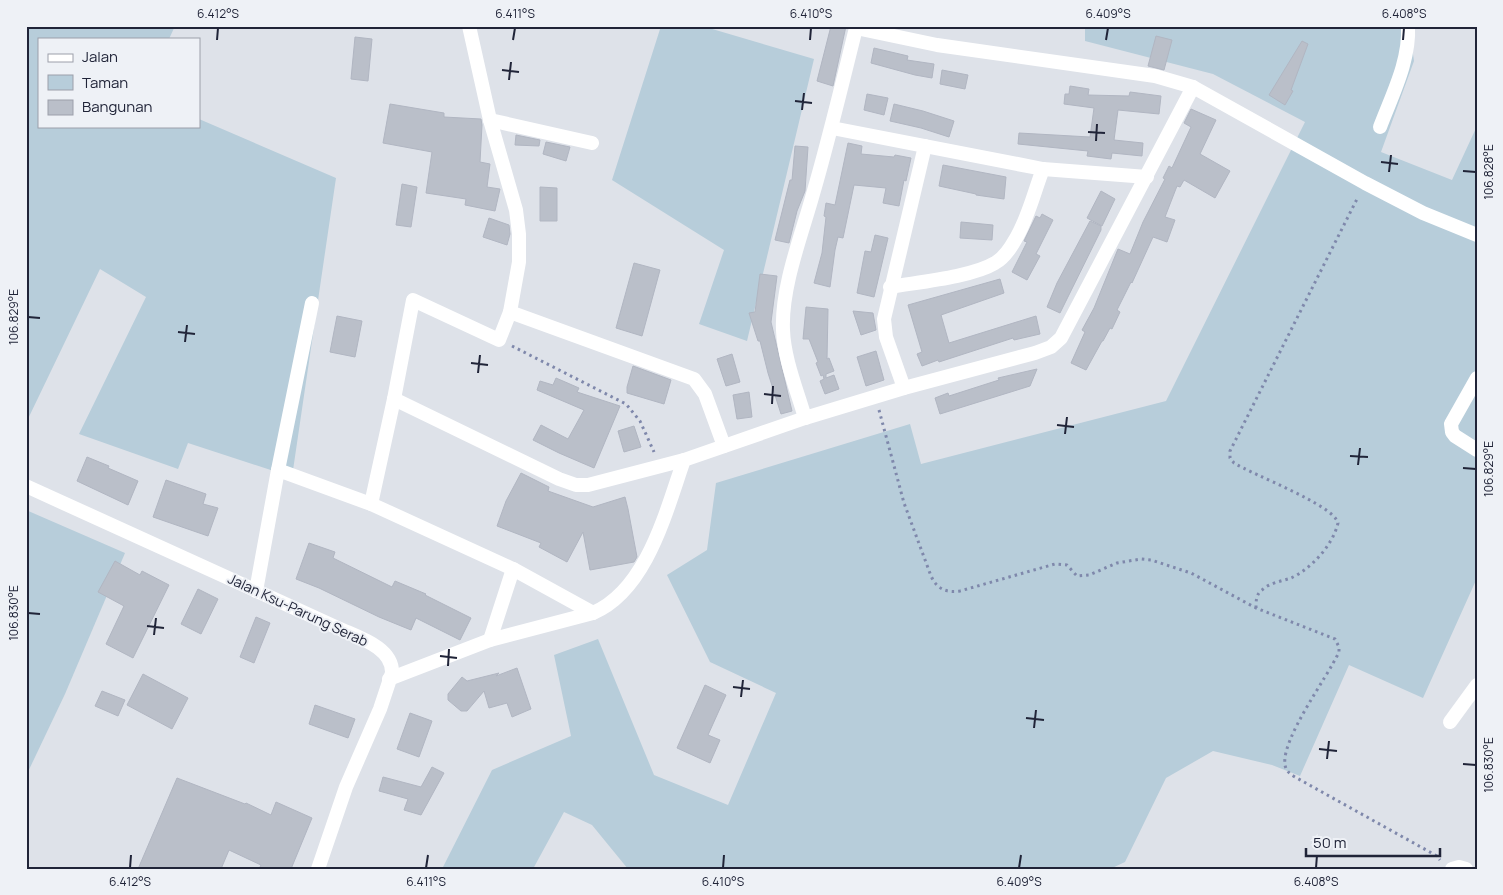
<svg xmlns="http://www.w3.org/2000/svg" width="1503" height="895" viewBox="0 0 1503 895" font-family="Manrope,sans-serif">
  <rect width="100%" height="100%" fill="#dee2e9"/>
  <g fill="#b7cdda">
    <polygon points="26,26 175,26 169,39 39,39 39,126 199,126 199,119 336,178 292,477 188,443 178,469 79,434 146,297 100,269 26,423"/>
    <polygon points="661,26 702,26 814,59 747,341 699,324 724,250 612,180"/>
    <polygon points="1085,26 1409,26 1414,61 1381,152 1452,180 1477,126 1477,578 1423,698 1349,665 1300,776 1272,765 1213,751 1166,778 1125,862 1110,869 628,869 592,825 564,812 533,869 442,869 492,770 571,736 554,655 598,639 654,775 728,805 776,693 710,662 667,575 707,550 716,483 910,424 921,464 1166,401 1305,122 1213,74 1085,41"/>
    <polygon points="26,510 125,553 65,694 26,776"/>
  </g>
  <g fill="#babfc9" stroke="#b1b6c2">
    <polygon points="831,26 846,26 833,86 817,81"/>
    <polygon points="1156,36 1172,40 1164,70 1148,66"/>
    <polygon points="355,37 372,39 368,81 351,79"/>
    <polygon points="1302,41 1308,44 1291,90 1293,91 1285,105 1269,95"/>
    <polygon points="874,48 908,56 907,60 934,64 932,78 915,75 871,63"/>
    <polygon points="942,70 968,75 965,89 940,84"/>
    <polygon points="1070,86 1089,89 1088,95 1129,96 1130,92 1161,96 1159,114 1118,110 1114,140 1143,143 1142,156 1112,153 1111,159 1087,156 1088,151 1018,144 1019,133 1090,137 1094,108 1064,104 1065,94 1069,94"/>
    <polygon points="867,94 888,98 884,115 864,110"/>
    <polygon points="390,104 444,113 444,117 481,119 482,125 480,162 490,164 487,187 500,189 495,211 465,205 466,199 426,193 432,152 383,143"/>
    <polygon points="894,104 923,111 954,121 949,137 921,128 890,121"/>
    <polygon points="1191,109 1216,120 1200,154 1230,171 1215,198 1184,180 1180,187 1177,186 1165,217 1175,220 1167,242 1153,237 1132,283 1131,282 1117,310 1120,312 1112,329 1110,328 1103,341 1102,341 1086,370 1071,363 1085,332 1082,330 1094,308 1118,249 1130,254 1143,222 1165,179 1163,178 1169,166 1172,168 1191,127 1184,123"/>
    <polygon points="516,135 540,140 539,146 515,145"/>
    <polygon points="546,142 570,147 566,161 543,154"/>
    <polygon points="848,143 862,146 861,154 894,157 895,155 911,158 906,181 904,180 899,206 883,203 886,188 854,185 843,238 838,237 835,250 830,287 814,283 822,253 826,217 824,216 826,203 835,205"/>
    <polygon points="795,146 808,147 805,191 797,211 789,243 775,240 790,180 792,180"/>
    <polygon points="943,165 1006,177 1004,199 976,195 976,194 939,186"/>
    <polygon points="402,184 417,187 411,227 396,225"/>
    <polygon points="540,187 557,188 557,221 540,221"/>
    <polygon points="1101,191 1115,199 1102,226 1087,218"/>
    <polygon points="1042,214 1053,220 1036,254 1040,256 1027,280 1012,272 1027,242 1024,241 1036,216 1040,218"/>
    <polygon points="489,218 509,225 510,234 507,245 483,237"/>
    <polygon points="1090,221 1101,226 1101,230 1060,313 1047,307 1057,283"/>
    <polygon points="961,222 993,225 992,240 960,238"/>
    <polygon points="875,235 888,238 874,297 857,293 865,251 871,252"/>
    <polygon points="634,263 660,270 642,336 616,328"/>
    <polygon points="760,274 777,276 771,322 792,411 781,414 768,373 760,341 758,341 749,313 755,312"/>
    <polygon points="1000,279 1004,293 941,315 949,343 1036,316 1040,334 1014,340 1013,338 939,362 938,360 922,366 917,354 922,352 908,305"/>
    <polygon points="806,307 828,309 827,359 829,358 834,371 826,374 826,378 834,375 839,389 825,394 820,381 824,379 823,375 821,376 816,363 818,362 809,339 803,339"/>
    <polygon points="853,311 873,313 876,330 861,335"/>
    <polygon points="337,316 362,321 355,357 330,352"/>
    <polygon points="876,351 884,380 866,386 857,357"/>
    <polygon points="732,354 740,382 726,386 717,359"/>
    <polygon points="633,366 671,380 664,404 627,393 627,387"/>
    <polygon points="1037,369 1030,386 940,414 935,398 948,393 949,396 999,380 998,378"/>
    <polygon points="556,378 579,388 577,392 620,406 594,468 559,453 533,440 541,425 568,439 584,410 537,390 540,381 553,385"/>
    <polygon points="749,392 752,417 737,419 733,395"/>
    <polygon points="634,426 641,447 624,452 618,431"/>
    <polygon points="87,457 109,466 108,468 138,481 128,505 77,481"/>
    <polygon points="521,473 549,487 548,491 593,507 625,497 628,509 637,557 634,562 590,570 583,532 567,562 539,547 541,543 497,526 506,501"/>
    <polygon points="166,480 206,494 203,504 218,508 208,536 153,517"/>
    <polygon points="309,543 335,552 333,558 392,587 395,581 426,594 425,595 471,618 460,640 416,618 411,630 379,617 319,588 296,579"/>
    <polygon points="115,561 140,575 142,571 169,585 133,658 106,644 124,606 98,592"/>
    <polygon points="198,589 218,599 201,634 181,624"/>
    <polygon points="256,617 270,623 254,663 240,657"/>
    <polygon points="517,668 531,709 512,717 507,703 489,708 484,691 467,711 461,711 448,700 448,694 462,677 467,681 499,673 496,676"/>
    <polygon points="143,674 188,698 172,729 127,705"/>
    <polygon points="705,685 726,695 708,735 720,740 710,763 677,748"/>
    <polygon points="102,691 125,700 118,716 95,706"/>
    <polygon points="315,705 355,719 348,738 309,724"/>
    <polygon points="410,713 432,721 419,757 397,749"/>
    <polygon points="432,767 444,773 421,815 404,810 408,799 379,791 383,777 421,787"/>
    <polygon points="177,778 245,804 246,803 271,815 276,802 312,818 291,869 259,869 261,865 229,850 221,869 138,869"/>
  </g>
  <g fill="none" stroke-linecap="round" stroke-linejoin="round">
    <g stroke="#7f88ab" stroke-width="3" stroke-dasharray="2.5 4" stroke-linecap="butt">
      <polyline points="512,346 626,404 640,421 654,452"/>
      <path d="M 879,410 L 904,503 L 931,576 C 937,589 946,593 960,591 L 1055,564 L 1067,565 L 1077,576 L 1089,575 L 1117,563 L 1141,559 L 1151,560 L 1191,573 L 1256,608 L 1335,639 L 1339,647 L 1339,652 C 1327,678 1281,739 1285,765 C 1286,771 1290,774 1295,777 L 1437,856 L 1440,860"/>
      <path d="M 1256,608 C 1256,601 1256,594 1262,590 C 1269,583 1282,581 1291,578 C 1311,569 1333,545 1338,523 C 1334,505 1253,475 1234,463 L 1230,458 L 1230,451 L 1358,197"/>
    </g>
    <g stroke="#fff" stroke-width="14">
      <polyline points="469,26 490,120 516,210 519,234 519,262 510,312 694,379 705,394 724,446"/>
      <polyline points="856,26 856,28 937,45 1155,76 1193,87 1365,183 1423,213 1477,235"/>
      <polyline points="490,120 592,143"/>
      <path d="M 1380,127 C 1392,95 1410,61 1408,26"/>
      <polyline points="832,128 1043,169 1147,177"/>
      <path d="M 890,287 C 918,282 972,277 995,263 C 1004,258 1010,249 1015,240 C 1028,219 1034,192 1043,169"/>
      <polyline points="1477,378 1451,424 1452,432 1455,436 1477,450"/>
      <polyline points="904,388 886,337 884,319 925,146"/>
      <polyline points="394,399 559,479 576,485 588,485 684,460"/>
      <path d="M 805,418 C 797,390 784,359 783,330 C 781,287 802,234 813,194 C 829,139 842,84 856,28"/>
      <polyline points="278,470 312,303"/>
      <polyline points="371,504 513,569 593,613"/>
      <polyline points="256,591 278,470 371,504 394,399 413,300 499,340 510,312"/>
      <polyline points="490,640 513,569"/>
      <path d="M 389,679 L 490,640 L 593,613 C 647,590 666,511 684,460 L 805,418 L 904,388 L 1035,353 L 1051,347 L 1061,338 L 1193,87"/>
      <polyline points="1450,722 1477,685"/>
      <polyline points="1452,869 1459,867 1466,869"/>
    </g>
    <path stroke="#fff" stroke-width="14" d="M 26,486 L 338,628 C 357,637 393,647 392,673 L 380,709 L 346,787 L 318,869"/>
  </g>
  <path fill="none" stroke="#202438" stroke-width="2" d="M 217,40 L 218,28M 513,40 L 515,28M 810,40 L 811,28M 1106,40 L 1108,28M 1403,40 L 1404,28M 502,70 L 519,72M 509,80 L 511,62M 795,101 L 812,103M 802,110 L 804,93M 1088,132 L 1105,133M 1096,141 L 1097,124M 1381,162 L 1398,164M 1463,171 L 1476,172M 1389,172 L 1391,155M 28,317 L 40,318M 178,332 L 195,334M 185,342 L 187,325M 471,363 L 488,365M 478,373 L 480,355M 764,394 L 781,396M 772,404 L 773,386M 1057,425 L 1074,427M 1065,434 L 1067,417M 1350,456 L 1368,457M 1358,465 L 1360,448M 1463,468 L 1476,469M 28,613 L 40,614M 147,626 L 164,628M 154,635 L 156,618M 440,656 L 457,658M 448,666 L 449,649M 733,687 L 750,689M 741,697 L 743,680M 1026,718 L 1044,720M 1034,728 L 1036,710M 1319,749 L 1337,751M 1327,759 L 1329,741M 1463,764 L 1476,765M 130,868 L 131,855M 426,868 L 428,855M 723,868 L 724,855M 1019,868 L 1021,855M 1316,868 L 1317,855"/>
  <g text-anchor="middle" stroke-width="4" stroke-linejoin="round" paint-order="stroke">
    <g font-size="14" fill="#202438" stroke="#eef1f6">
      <text transform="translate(298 610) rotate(25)" y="5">Jalan Ksu-Parung Serab</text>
    </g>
  </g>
  <rect width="1503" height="895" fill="none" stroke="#eef1f6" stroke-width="55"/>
  <rect x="38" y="38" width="162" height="90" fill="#eef1f6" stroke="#9c9faa"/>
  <rect x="48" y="54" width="25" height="8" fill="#ffffff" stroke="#9c9faa"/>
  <text x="82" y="62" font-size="15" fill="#202438">Jalan</text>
  <rect x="48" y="75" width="25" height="15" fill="#b7cdda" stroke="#9c9faa"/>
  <text x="82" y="88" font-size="15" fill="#202438">Taman</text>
  <rect x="48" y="100" width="25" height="15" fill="#babfc9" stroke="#9c9faa"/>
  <text x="82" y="112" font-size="15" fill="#202438">Bangunan</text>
  <path d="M1306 848v8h134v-8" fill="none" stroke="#202438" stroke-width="2.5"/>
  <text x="1313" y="848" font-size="15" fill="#202438" stroke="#eef1f6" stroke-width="4" paint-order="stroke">50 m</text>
  <rect x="28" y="28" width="1448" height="840" fill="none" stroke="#202438" stroke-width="2"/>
  <g font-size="12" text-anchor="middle" fill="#202438">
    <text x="218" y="18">6.412°S</text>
    <text x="515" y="18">6.411°S</text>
    <text x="811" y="18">6.410°S</text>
    <text x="1108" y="18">6.409°S</text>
    <text x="1404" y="18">6.408°S</text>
    <text transform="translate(1489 172) rotate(-90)" y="4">106.828°E</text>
    <text transform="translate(14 317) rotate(-90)" y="4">106.829°E</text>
    <text transform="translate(1489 469) rotate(-90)" y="4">106.829°E</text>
    <text transform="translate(14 613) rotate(-90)" y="4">106.830°E</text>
    <text transform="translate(1489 765) rotate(-90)" y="4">106.830°E</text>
    <text x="130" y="886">6.412°S</text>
    <text x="426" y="886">6.411°S</text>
    <text x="723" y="886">6.410°S</text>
    <text x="1019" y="886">6.409°S</text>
    <text x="1316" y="886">6.408°S</text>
  </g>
</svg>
